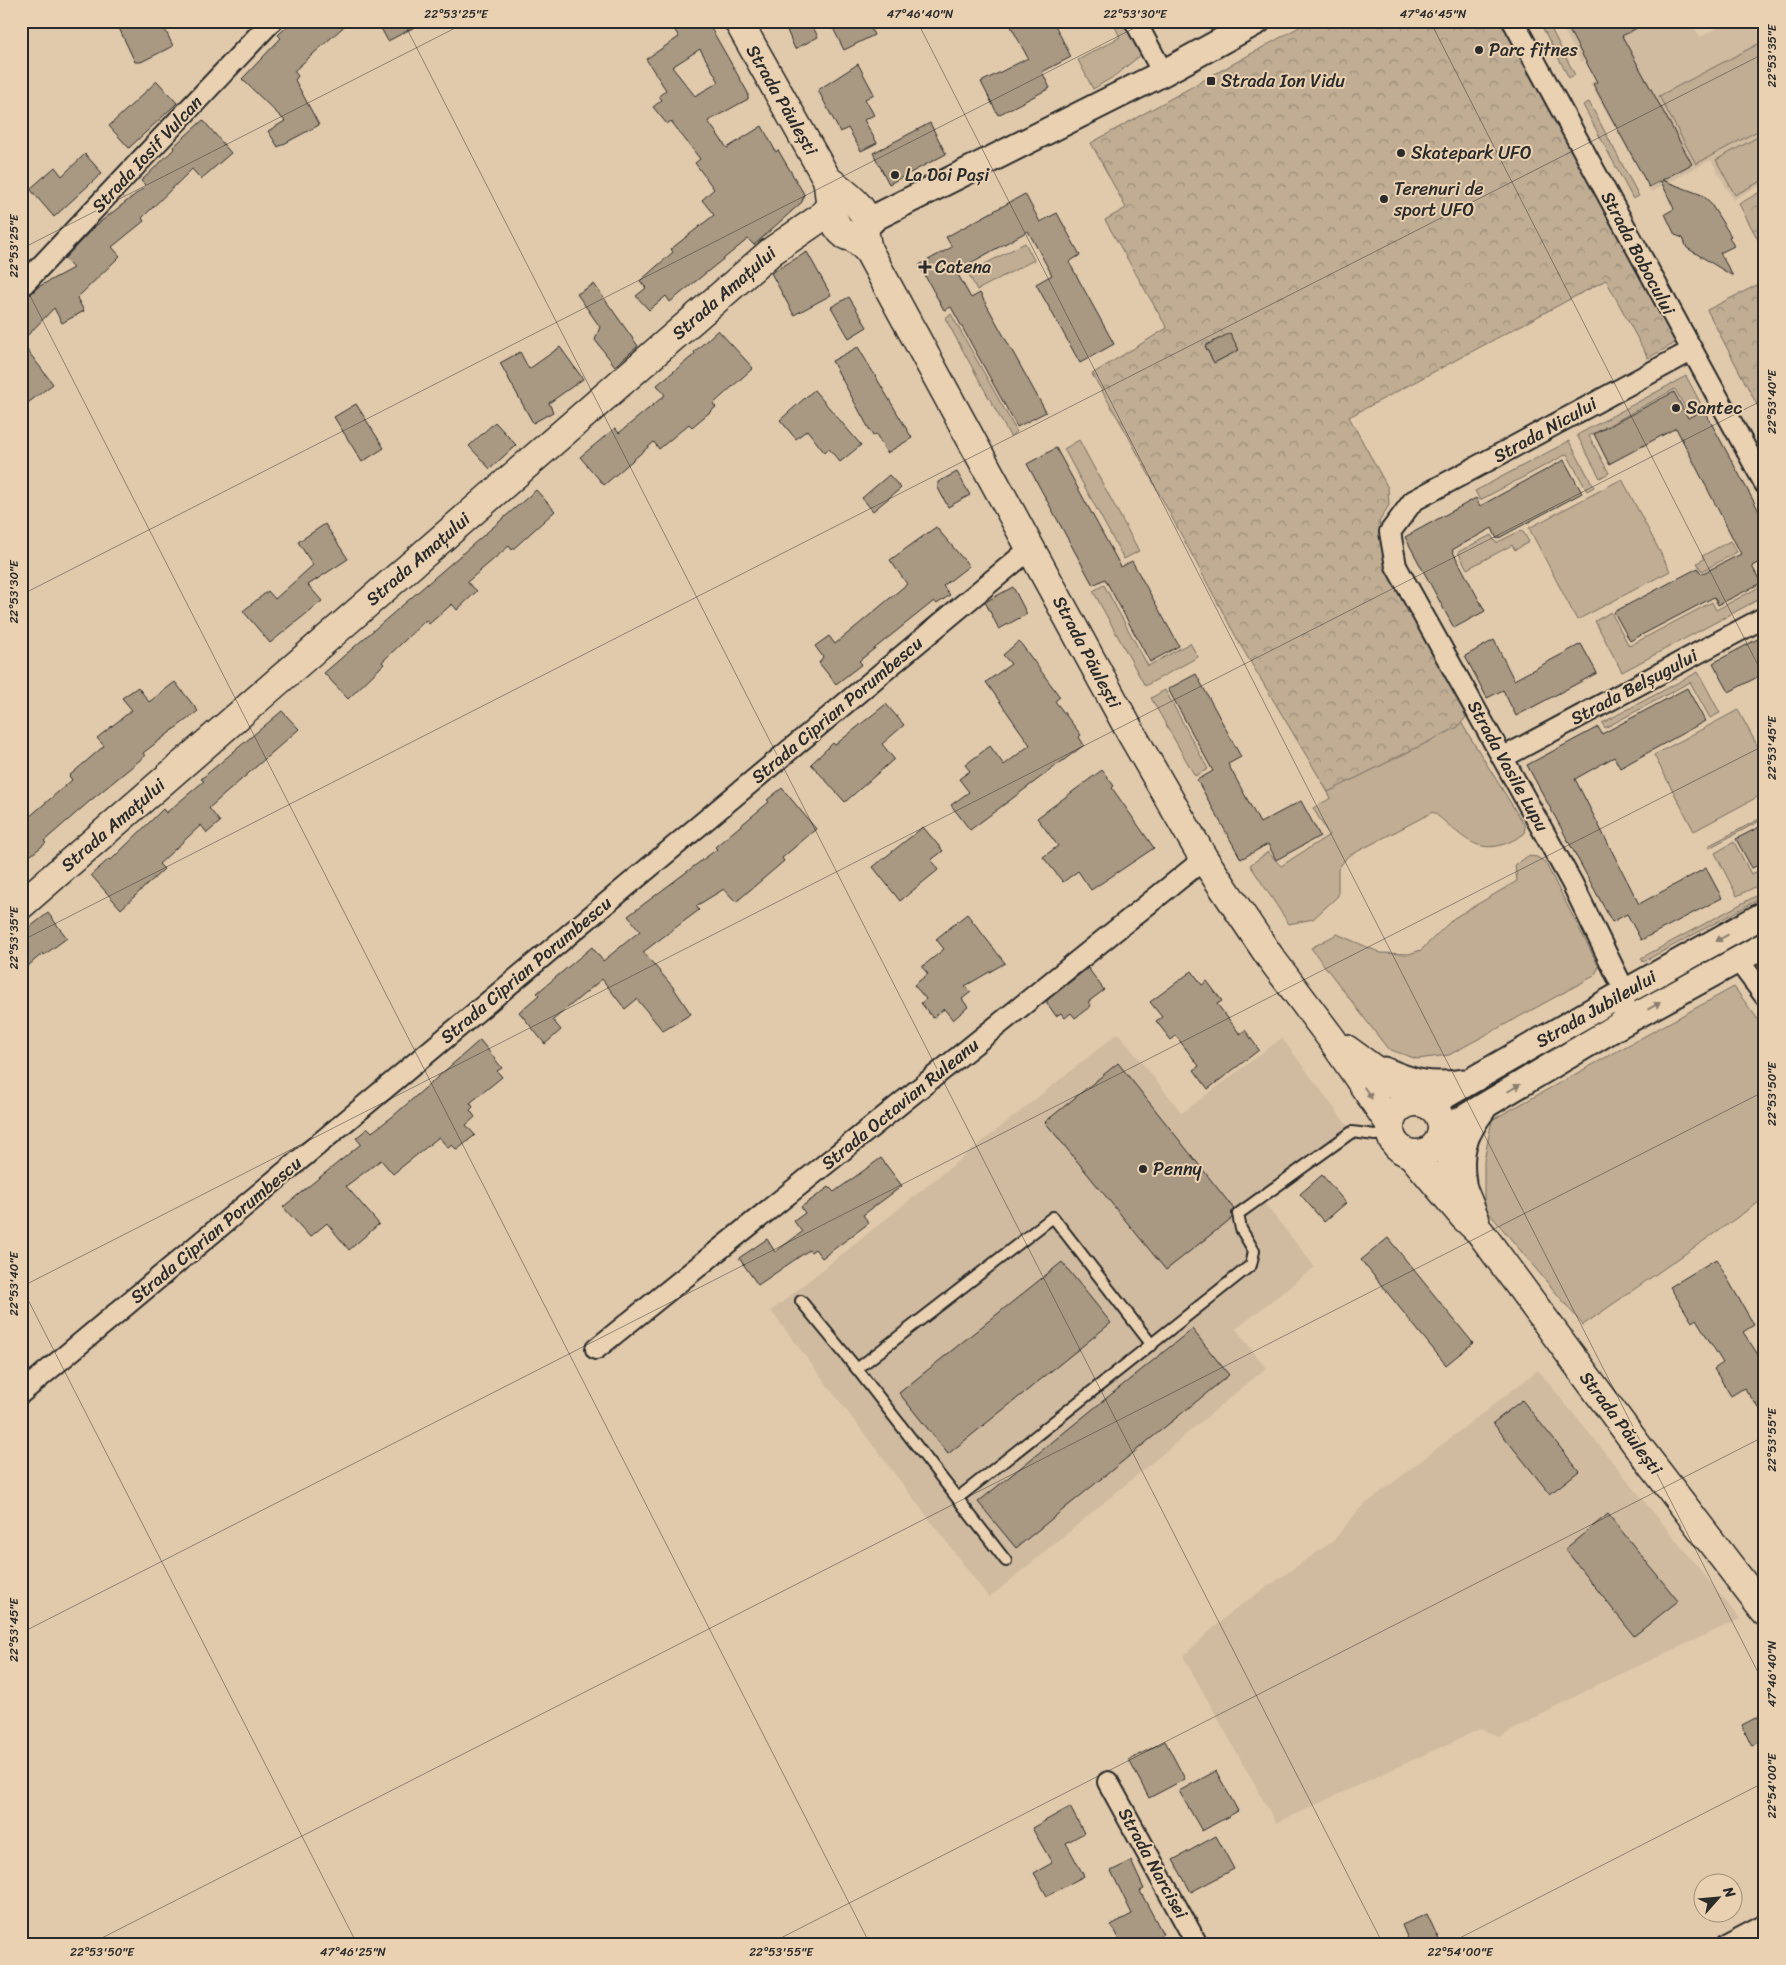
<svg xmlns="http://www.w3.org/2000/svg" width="1786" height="1965" viewBox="0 0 1786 1965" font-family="Sriracha,sans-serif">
  <defs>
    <pattern id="park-crowns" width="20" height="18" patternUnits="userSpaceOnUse" patternTransform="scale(1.25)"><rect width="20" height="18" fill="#c0ad94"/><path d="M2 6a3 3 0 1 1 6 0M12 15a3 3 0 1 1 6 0" fill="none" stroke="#9c8d79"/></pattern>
  </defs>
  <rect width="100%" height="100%" fill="#e1caac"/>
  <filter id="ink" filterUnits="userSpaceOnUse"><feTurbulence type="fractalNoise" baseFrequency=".02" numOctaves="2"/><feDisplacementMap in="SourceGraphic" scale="10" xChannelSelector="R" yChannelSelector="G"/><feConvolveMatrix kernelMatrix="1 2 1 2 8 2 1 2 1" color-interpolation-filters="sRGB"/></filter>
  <g filter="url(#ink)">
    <g fill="#d0bba0">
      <polygon points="1559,21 1691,21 1700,37 1730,21 1753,21 1765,44 1765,183 1733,200 1711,160 1651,192 1590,83 1616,69 1606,48 1581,62"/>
      <polygon points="1118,1033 1182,1113 1282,1038 1352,1132 1261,1199 1315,1267 1236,1329 1266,1368 989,1598 771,1311"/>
      <polygon points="1538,1370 1740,1619 1597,1685 1500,1737 1480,1729 1276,1823 1183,1656 1231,1612 1333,1541 1359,1509"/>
    </g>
    <g fill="#c0ad94" stroke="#766c60">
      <polygon points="1112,21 1128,21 1141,44 1141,55 1113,77 1093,89 1078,60 1120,37"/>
      <polygon points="1539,21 1547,21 1575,75 1569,78"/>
      <polygon points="1760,43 1765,52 1765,127 1696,164 1659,96"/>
      <polygon points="1589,102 1639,196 1633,199 1583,105"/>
      <polygon points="1765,133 1765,179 1735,195 1716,160"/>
      <polygon points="1025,243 1034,260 977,290 968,273"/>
      <polygon points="951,314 1017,432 1010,436 945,318"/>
      <polygon points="1686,376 1702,406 1688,413 1675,389 1589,436 1609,473 1600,478 1577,435"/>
      <polygon points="1079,440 1139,551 1124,559 1064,449"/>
      <polygon points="1569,441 1594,487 1587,491 1567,454 1480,500 1475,491"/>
      <polygon points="1622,479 1670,571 1577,620 1529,528"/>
      <polygon points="1522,530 1529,542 1515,550 1512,545 1467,569 1458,552 1491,535 1496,543"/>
      <polygon points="1730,541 1737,552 1702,571 1697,563 1704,559 1702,556"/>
      <path d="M 1380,573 L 1465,729 L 1525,826 L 1524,834 C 1480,862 1467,839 1433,812 L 1347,857 L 1338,869 L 1338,896 L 1313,919 L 1289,924 L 1250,865 L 1268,852 L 1281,866 L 1329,835 L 1313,808 L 1331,798 L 1290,724 Z"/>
      <polygon points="1765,584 1765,596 1622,672 1595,621 1611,612 1629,646 1712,602 1716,610"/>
      <polygon points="1104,585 1148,666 1190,643 1198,657 1145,686 1093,591"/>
      <polygon points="1698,672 1720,713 1710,718 1690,682 1605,728 1602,723"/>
      <polygon points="1165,690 1208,769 1195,776 1151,698"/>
      <polygon points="1738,710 1765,760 1765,793 1694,831 1654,755"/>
      <polygon points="1765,816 1765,818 1709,848 1708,846"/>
      <polygon points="1734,842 1751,874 1765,868 1765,882 1737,896 1715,853"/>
      <polygon points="1528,856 1537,857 1545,862 1599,967 1594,976 1449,1055 1417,1059 1388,1049 1311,948 1337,934 1381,953 1409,954 1421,950 1454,918 1517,881 1515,865"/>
      <polygon points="1765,891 1765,896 1643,962 1641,958"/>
      <polygon points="1734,987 1765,1029 1765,1198 1583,1325 1484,1207 1484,1161 1492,1120"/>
    </g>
    <g fill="url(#park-crowns)" stroke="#766c60">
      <polygon points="1310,21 1513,21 1679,341 1648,358 1606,280 1349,417 1388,488 1389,505 1379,522 1389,569 1467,716 1458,727 1328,792 1241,646 1126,432 1092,374 1167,328 1105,220 1126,208 1091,143"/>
      <polygon points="1765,189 1765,253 1739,204"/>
      <polygon points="1765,281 1765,420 1707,310"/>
    </g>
    <g fill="#a99983" stroke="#2b2b2b" fill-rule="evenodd">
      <polygon points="128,21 161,21 173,46 141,62 135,62 118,26"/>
      <polygon points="293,21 350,21 294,71 298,76 295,80 319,125 278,147 268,131 285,121 242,79 281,38 278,35"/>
      <polygon points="377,21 426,21 388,41"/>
      <path d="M 669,21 L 707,21 L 748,93 L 748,99 L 708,121 L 727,148 L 762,126 L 776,152 L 778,150 L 804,194 L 802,202 L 754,245 L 748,239 L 670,302 L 666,296 L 649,310 L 636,296 L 646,288 L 640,281 L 673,252 L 671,249 L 714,215 L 702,200 L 714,189 L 695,163 L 700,159 L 671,121 L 667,124 L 653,107 L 662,100 L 659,96 L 666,90 L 646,59 L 679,37 ZM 700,49 L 719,82 L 695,96 L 672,67 Z"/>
      <polygon points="783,21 810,21 818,37 795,49"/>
      <polygon points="842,21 867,21 874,35 844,50 832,26"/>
      <polygon points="1008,21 1053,21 1071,57 1042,72 1050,88 998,115 981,82 1028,58"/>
      <polygon points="1564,21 1650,21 1622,36 1692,164 1662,180 1702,195 1709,201 1731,236 1729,237 1734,246 1720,253 1733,276 1687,248 1683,238 1675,235 1665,214 1674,209 1661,181 1649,187 1593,84 1597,82"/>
      <polygon points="858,64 874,94 865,99 874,115 864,120 877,143 861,151 848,128 840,132 818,90"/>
      <polygon points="157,81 177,103 129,148 109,126"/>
      <polygon points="203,120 231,153 201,179 192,169 142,218 144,221 112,247 120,256 77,298 84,311 62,323 54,308 21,342 21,304 38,287 73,268 64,259 94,227 146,186 141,181 174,149 173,147"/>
      <polygon points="930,123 946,154 889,184 873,153"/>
      <polygon points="85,154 102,173 54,217 30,189 55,167 62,176"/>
      <polygon points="1025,194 1040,222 1057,213 1080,255 1069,262 1114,344 1080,363 1036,284 1052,275 1028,231 956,271 971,298 980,293 1046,412 1017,427 951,307 944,310 919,265 952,247 946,237"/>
      <polygon points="807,252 831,295 794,315 771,273"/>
      <polygon points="594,284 638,346 615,366 595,340 600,327 577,294"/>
      <polygon points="849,297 867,327 849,338 831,307"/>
      <polygon points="718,330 753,368 713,404 716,407 692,427 689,424 659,449 654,442 604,485 580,457 615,428 619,433 665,395 657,385 695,354 694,352"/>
      <polygon points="1230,333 1239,350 1214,363 1205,346"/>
      <polygon points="21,342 53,384 21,408"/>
      <polygon points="560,347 583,379 549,403 553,412 533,423 500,363 520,352 529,369"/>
      <polygon points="858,347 912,438 887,453 876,434 873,436 832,361"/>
      <polygon points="814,390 861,445 840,462 829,449 824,452 807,430 796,439 780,420"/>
      <polygon points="1674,392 1688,418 1704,410 1765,522 1765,559 1752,566 1761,583 1718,605 1714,597 1630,641 1614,612 1698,568 1701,574 1741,554 1676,428 1609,464 1594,434"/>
      <polygon points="356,404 384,448 362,462 334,417"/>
      <polygon points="495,422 516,445 490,469 469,446"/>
      <polygon points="1056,448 1121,567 1132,561 1179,646 1150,662 1105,579 1093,585 1027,464"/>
      <polygon points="1564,460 1582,493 1497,539 1492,528 1452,550 1485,611 1454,628 1405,537 1476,498 1480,506"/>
      <polygon points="957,472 970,495 948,507 938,488 938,482"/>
      <polygon points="889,475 901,488 873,511 862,498"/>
      <polygon points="536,490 555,511 512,550 509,546 467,582 477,591 457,610 452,604 429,624 426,620 382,662 384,664 348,699 324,673"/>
      <polygon points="325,524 348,559 308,585 322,601 270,643 243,611 268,591 275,599 313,565 298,542"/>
      <polygon points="936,527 969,566 943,586 950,595 937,604 934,601 859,661 862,664 836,684 819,663 823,657 815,646 829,636 835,644 907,584 890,560"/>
      <polygon points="1013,587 1027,614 999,629 985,602"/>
      <polygon points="1765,635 1765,673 1729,692 1713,663"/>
      <polygon points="1494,640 1514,680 1581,644 1597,673 1516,716 1503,690 1487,698 1465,656"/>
      <polygon points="1019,641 1060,697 1055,701 1081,735 1079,737 1084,745 970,830 951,805 969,792 959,779 970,771 965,765 990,746 1004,765 1030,745 986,682 1011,664 1003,655"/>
      <polygon points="1196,674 1241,757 1228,764 1260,823 1301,801 1320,836 1276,860 1268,844 1241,859 1197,780 1213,771 1168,689"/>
      <polygon points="175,682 198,711 143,753 145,756 90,801 44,841 46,843 21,863 21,824 72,780 69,776 104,746 97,738 132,710 122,698 138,687 149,702"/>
      <polygon points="1687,688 1705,721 1620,768 1614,757 1575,779 1639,904 1706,868 1722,898 1641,940 1627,914 1612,922 1527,765 1598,727 1602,734"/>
      <polygon points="886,704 904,725 882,744 894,759 845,802 811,764 833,743 835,745"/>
      <polygon points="282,711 299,729 209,808 220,822 207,833 201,825 159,864 164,869 121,909 91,875 109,859 111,860 163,809 166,813 204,781 201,779"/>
      <polygon points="1102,770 1114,786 1112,788 1154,848 1091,890 1078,871 1063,882 1043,857 1058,846 1037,818"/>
      <polygon points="782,788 816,829 782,858 784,861 736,902 724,889 696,906 699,910 643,952 673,987 691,1014 663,1031 637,999 625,1009 602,979 553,1020 561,1030 545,1044 519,1012 539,995 537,993 592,947 603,961 640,931 628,916 717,849 715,847 769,802 767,800"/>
      <polygon points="1765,824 1765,862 1752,868 1736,839"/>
      <polygon points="923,827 943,851 931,860 938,870 900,901 873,867"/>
      <polygon points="48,913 67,938 44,955 43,953 21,972 21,934"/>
      <polygon points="967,914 1005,963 965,986 971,992 962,999 968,1007 953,1020 944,1009 933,1018 921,1003 926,999 914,985 928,974 922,967 944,949 936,939"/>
      <polygon points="1088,968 1104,990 1088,1002 1091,1006 1075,1018 1071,1013 1065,1018 1061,1013 1056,1016 1047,1003 1047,1000"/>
      <polygon points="1192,971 1202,985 1207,981 1222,1001 1217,1004 1240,1034 1245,1030 1259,1050 1208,1089 1194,1070 1199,1066 1176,1036 1171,1040 1156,1021 1162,1017 1150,1002"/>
      <polygon points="480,1040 502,1068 497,1071 502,1077 470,1103 473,1107 470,1110 475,1117 466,1125 475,1135 457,1150 452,1145 448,1148 439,1137 393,1174 381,1160 346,1186 379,1224 349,1250 327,1223 310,1237 283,1207 361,1144 356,1138 368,1128 372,1132 392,1117"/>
      <polygon points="1118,1063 1234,1209 1232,1218 1166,1270 1045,1122"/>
      <polygon points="881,1158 902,1186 863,1215 869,1223 822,1258 815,1249 811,1252 809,1250 758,1285 739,1258 767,1239 775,1252 802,1232 794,1221 805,1213 801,1207 829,1187 834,1192"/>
      <polygon points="1322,1175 1346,1203 1324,1222 1300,1194"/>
      <polygon points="1388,1238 1473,1343 1446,1365 1361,1260"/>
      <polygon points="1716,1259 1754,1325 1743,1332 1765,1365 1765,1416 1744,1388 1731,1396 1714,1369 1723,1363 1696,1319 1692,1322 1670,1287"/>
      <polygon points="1062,1262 1111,1323 948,1454 899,1393"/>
      <polygon points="1192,1329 1229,1375 1016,1548 978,1502"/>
      <polygon points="1522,1400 1579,1471 1550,1494 1493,1423"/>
      <polygon points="1608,1514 1678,1601 1634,1636 1565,1549"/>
      <polygon points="1765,1713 1765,1739 1752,1746 1742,1725"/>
      <polygon points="1165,1741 1185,1779 1149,1798 1129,1760"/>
      <polygon points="1216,1771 1238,1811 1202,1831 1179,1791"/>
      <polygon points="1070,1807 1084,1833 1066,1843 1084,1876 1047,1896 1034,1873 1052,1863 1032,1828"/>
      <polygon points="1216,1836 1234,1869 1191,1892 1173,1860"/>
      <polygon points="1131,1861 1144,1889 1140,1891 1163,1934 1145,1944 1121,1944 1111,1925 1132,1914 1111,1871"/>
      <polygon points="1427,1914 1441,1944 1410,1944 1402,1925"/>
    </g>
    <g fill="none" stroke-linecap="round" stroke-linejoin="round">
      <defs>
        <g id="service">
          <polyline points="801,1301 857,1369 1006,1561"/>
          <polyline points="857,1369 1053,1217 1152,1345"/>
          <polyline points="959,1497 1251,1265 1254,1251 1241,1229 1238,1214 1352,1132 1375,1135 1389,1133"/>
        </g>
        <g id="minor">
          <polyline points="1135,21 1163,73"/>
          <polyline points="1513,21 1765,484"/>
          <polyline points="21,287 272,21"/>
          <polyline points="1504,757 1765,617"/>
          <polyline points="1738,960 1765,996"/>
          <polyline points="1623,1023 1625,992 1572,883 1396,566 1390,532 1413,501 1691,351"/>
          <polyline points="596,1349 1204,859"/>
          <polyline points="21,1393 1031,548"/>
          <polyline points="1108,1782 1197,1944"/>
          <polyline points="1727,1944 1765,1924"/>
        </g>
        <g id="tertiary">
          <polyline points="866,227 876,217 1163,73 1258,21"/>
          <path d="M 1384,1070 C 1414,1083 1430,1087 1463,1082"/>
          <polyline points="1429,1105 1625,992 1765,914"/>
          <polyline points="1442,1131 1623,1023 1765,945"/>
          <path d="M 1463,1183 C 1458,1150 1464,1135 1483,1109"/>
        </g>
        <g id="secondary">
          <path d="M 738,21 L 827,179 C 831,197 828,222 845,235 C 850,238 847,234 852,237 C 858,240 863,246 868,250"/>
          <path d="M 827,179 C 840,190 874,210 864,231 L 852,237"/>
          <polyline points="864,231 868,250 1131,733 1204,859 1270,957 1331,1038 1390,1124"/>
          <polyline points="21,905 772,251 820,218 830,207"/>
          <polyline points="1346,1049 1419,1102"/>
          <circle cx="1416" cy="1128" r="26"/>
          <polyline points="1441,1136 1475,1219"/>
          <polyline points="1412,1155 1464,1217 1480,1232 1640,1449 1765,1612"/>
        </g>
      </defs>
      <use href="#service" stroke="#2b2b2b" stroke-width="14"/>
      <use href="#minor" stroke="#2b2b2b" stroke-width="24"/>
      <use href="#tertiary" stroke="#2b2b2b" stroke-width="29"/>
      <use href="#secondary" stroke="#2b2b2b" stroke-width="31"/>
      <use href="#service" stroke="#e9d1b1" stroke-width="10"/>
      <use href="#minor" stroke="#e9d1b1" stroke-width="20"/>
      <use href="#tertiary" stroke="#e9d1b1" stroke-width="25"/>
      <use href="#secondary" stroke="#e9d1b1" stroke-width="28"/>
    </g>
    <defs><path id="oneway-solid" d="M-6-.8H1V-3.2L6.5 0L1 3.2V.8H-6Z" transform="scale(1.25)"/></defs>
    <g fill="#8a7e6e">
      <use href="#oneway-solid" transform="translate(1722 938) rotate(151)"/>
      <use href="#oneway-solid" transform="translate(1654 1006) rotate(-29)"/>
      <use href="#oneway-solid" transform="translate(1514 1088) rotate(-30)"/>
      <use href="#oneway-solid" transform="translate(1368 1093) rotate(56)"/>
    </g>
  </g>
  <path fill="none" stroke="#2b2b2b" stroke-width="1" stroke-opacity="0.45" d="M 403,21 L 1383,1944M 917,21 L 1765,1686M 1430,21 L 1765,679M 21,249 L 469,21M 21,278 L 870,1944M 21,595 L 1148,21M 21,941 L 1765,53M 21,1286 L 357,1944M 21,1287 L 1765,399M 21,1633 L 1765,745M 90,1944 L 1765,1091M 769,1944 L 1765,1436M 1448,1944 L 1765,1782"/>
  <g fill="#2b2b2b" stroke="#e9d1b1" stroke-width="2">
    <circle cx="1479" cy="50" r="5"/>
    <rect x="1206" y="76" width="10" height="10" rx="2.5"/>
    <circle cx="1401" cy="153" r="5"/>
    <circle cx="895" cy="175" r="5"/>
    <circle cx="1384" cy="199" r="5"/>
    <path d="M922.5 259.5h5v5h5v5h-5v5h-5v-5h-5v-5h5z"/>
    <circle cx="1676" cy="408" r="5"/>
    <circle cx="1143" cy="1169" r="5"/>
  </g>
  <g text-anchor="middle" stroke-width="4" stroke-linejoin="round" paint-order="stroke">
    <g font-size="18" fill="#2b2b2b" stroke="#e9d1b1" text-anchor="start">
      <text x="1489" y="56">Parc fitnes</text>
      <text x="1221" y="87">Strada Ion Vidu</text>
      <text x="1411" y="159">Skatepark UFO</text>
      <text x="905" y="181">La Doi Pași</text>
      <text x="1394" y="195">Terenuri de<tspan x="1394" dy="21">sport UFO</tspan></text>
      <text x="935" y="273">Catena</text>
      <text x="1686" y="414">Santec</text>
      <text x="1153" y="1175">Penny</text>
    </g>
    <g font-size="18" fill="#2b2b2b" stroke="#e9d1b1">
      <text transform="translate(782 100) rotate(60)" y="6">Strada Păulești</text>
      <text transform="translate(147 154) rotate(-47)" y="6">Strada Iosif Vulcan</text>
      <text transform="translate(1638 253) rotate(62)" y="6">Strada Bobocului</text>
      <text transform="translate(724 293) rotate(-41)" y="6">Strada Amațului</text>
      <text transform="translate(1545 430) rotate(-29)" y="6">Strada Nicului</text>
      <text transform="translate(418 559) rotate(-41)" y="6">Strada Amațului</text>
      <text transform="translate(1087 652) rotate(62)" y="6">Strada Păulești</text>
      <text transform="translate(1634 687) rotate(-28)" y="6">Strada Belșugului</text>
      <text transform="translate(837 710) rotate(-40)" y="6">Strada Ciprian Porumbescu</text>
      <text transform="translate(1508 766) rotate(61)" y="6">Strada Vasile Lupu</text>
      <text transform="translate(113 825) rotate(-41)" y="6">Strada Amațului</text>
      <text transform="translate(526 970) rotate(-40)" y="6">Strada Ciprian Porumbescu</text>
      <text transform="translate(1596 1009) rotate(-30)" y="6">Strada Jubileului</text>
      <text transform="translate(900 1104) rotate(-39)" y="6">Strada Octavian Ruleanu</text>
      <text transform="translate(216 1230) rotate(-40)" y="6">Strada Ciprian Porumbescu</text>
      <text transform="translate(1621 1423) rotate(53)" y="6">Strada Păulești</text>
      <text transform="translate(1153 1863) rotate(61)" y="6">Strada Narcisei</text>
    </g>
  </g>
  <rect width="1786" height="1965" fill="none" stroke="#e9d1b1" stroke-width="55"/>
  <g transform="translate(1718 1898) rotate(63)"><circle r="24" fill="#e9d1b1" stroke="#9d8f7b"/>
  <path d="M0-4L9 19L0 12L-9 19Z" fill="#2b2b2b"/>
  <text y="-8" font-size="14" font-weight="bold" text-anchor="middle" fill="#2b2b2b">N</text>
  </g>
  <rect x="28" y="28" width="1730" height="1910" fill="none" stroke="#2b2b2b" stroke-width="2"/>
  <g font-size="12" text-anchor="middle" fill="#2b2b2b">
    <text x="456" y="18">22°53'25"E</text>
    <text x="920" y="18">47°46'40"N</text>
    <text x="1135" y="18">22°53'30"E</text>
    <text x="1433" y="18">47°46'45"N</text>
    <text transform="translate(1772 56) rotate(-90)" y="4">22°53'35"E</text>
    <text transform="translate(14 246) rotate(-90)" y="4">22°53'25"E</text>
    <text transform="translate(1772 402) rotate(-90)" y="4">22°53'40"E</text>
    <text transform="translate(14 592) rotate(-90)" y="4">22°53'30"E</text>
    <text transform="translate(1772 748) rotate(-90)" y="4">22°53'45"E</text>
    <text transform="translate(14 938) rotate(-90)" y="4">22°53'35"E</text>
    <text transform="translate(1772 1094) rotate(-90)" y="4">22°53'50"E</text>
    <text transform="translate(14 1284) rotate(-90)" y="4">22°53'40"E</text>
    <text transform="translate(1772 1440) rotate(-90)" y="4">22°53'55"E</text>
    <text transform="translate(14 1630) rotate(-90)" y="4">22°53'45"E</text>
    <text transform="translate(1772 1674) rotate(-90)" y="4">47°46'40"N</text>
    <text transform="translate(1772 1786) rotate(-90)" y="4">22°54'00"E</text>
    <text x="102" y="1956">22°53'50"E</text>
    <text x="353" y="1956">47°46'25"N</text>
    <text x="781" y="1956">22°53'55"E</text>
    <text x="1460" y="1956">22°54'00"E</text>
  </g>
</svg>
